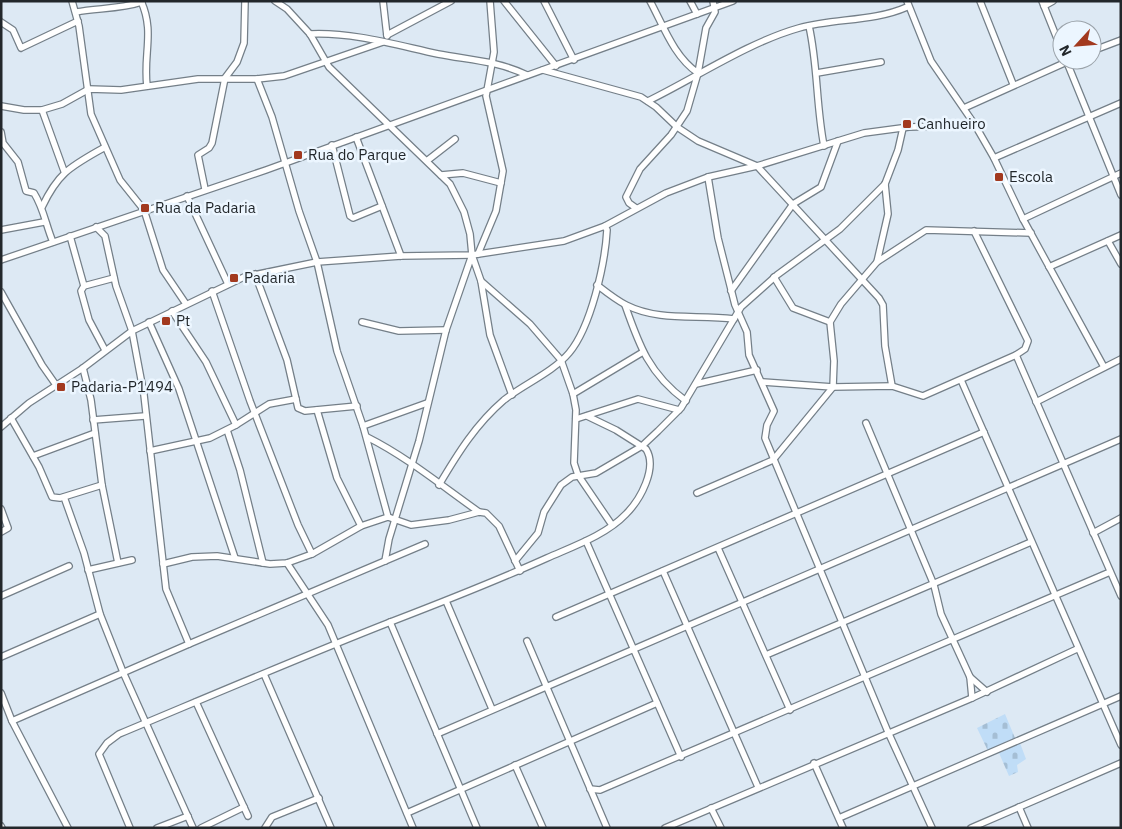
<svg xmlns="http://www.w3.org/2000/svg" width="1122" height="829" viewBox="0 0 1122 829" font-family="'IBM Plex Sans',sans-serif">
  <defs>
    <pattern id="cemetery-stones" width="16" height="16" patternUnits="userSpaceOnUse" patternTransform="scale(1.25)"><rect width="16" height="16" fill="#c0ddf7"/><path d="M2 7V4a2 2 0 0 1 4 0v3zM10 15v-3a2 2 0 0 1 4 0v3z" fill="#a5bed4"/></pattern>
  </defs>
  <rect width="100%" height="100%" fill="#dde9f4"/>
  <g fill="url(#cemetery-stones)">
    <polygon points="1005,714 1015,738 988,751 977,728"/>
    <polygon points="1020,743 1026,759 1017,765 1018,772 1009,776 999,753"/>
  </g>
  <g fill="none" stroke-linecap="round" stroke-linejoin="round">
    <defs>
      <g id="minor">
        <polyline points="72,1 79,26 91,114 120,180 144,210 163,270 186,304"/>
        <path d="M 141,1 C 155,32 143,54 147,86"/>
        <polyline points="275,1 287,9 310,34 329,67 450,184 464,212 470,234 472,255 481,281 530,324 561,360 573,394 576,410 574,463 578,475 612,525"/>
        <polyline points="383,1 387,36"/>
        <polyline points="504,1 556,66"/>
        <polyline points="544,1 574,60"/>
        <path d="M 650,1 C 663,25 674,57 698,73"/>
        <polyline points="690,1 697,14"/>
        <polyline points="907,1 931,61 975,125"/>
        <polyline points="980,1 1013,84"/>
        <polyline points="1042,1 1062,51"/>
        <polyline points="1044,6 1053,1"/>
        <path d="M 76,12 C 98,8 121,9 142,2"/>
        <polyline points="1,22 13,30 21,48 78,21"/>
        <path d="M 809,26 C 818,66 816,105 824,146"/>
        <path d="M 310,34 C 353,32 396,45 438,54 C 469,60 498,61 527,75"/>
        <polyline points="387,35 451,1"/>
        <polyline points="1092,51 1121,40"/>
        <polyline points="1066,60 1121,195"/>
        <polyline points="543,70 641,97 656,107 677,127 698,141 757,166 879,298 883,305 885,346 892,386"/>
        <polyline points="817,73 881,62"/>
        <polyline points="257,79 272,117 299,211 317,262 337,351 363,426 388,517"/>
        <path d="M 648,101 C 695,78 749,42 799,28 C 835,18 873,22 907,7"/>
        <polyline points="1,106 24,110 42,110 62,104 89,89 121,90 198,79 257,79 284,76 383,42"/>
        <polyline points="964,108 1071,60"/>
        <polyline points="42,110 64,171"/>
        <path d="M 1,132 L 3,143 L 18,162 L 26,191 L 34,193 C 44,209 46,226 53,242"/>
        <polyline points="356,137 401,256"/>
        <polyline points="332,145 350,216 353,218 382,206"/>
        <polyline points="994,158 1121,103"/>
        <polyline points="428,160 455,139"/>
        <polyline points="441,175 463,173 501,183"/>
        <polyline points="708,177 718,238 735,305 747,332 749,355 774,411 767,425 765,438 888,732 932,828"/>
        <polyline points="205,189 198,155 209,148 212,143 225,78 237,62 244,43 245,1"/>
        <polyline points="187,196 228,284"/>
        <path d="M 42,207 C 59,171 72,166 105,147"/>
        <polyline points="636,208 629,203 626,197 640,169 671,135 687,111 698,73 706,28 715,12 713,1"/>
        <polyline points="1023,219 1121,173"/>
        <polyline points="96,227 105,236 116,286 132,331 144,395 166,589 189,644"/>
        <polyline points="1,230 44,222"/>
        <polyline points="974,231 1028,341 1025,349 1016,355"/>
        <polyline points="70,236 84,286"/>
        <polyline points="1108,241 1121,264"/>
        <polyline points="478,254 496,211 503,171 486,96 494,52 490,1"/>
        <polyline points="1,260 266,170 733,1"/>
        <polyline points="877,262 926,230 1031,233"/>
        <polyline points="1049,267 1121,235"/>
        <polyline points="255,274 287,360 298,408 305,411 357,406"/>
        <polyline points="774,277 793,308 830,322"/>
        <polyline points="481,281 490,335 512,395"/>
        <path d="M 597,285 C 606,292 616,300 626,305 C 660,322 697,314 734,319"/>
        <polyline points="212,291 250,401 298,525 312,554"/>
        <polyline points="731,291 793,204 821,187 838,141"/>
        <polyline points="1,292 42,365 56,385"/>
        <path d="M 625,305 C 639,345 649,374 686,401"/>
        <polyline points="172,311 206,362 236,425"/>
        <polyline points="149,322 179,389 235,558"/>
        <polyline points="362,322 399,331 446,330"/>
        <polyline points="105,350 89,320 81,291 84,286 114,278"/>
        <polyline points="83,368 91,400 102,485 118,563"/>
        <polyline points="961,380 1121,745"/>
        <polyline points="763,382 833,387 892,386 923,396 1016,355 1121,596"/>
        <polyline points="696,384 757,370"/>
        <polyline points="573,394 643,352"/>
        <polyline points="1036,402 1121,359"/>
        <polyline points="317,410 337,478 361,526"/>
        <polyline points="11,418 39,467 52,497 60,498 102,485"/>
        <polyline points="576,419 638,399 679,410"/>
        <polyline points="93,420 145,416"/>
        <polyline points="866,423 934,585 941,614 970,677 972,698"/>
        <polyline points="363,426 427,403"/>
        <polyline points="1,427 29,403 83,368 132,331 244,277 317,262 401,256 472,255 564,241 605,226 666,193 708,177 757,166 864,133 909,127 975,125 994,158 1023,219 1104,367"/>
        <polyline points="227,430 240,470 263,563"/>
        <path d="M 367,437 C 407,457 442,486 479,512"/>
        <polyline points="150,451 210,438 236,425 269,404 296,399"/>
        <polyline points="33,456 95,433"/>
        <path d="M 439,485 C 458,453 476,424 504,400 C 524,384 552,373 569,353 C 591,327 605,264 607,230 L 605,226"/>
        <polyline points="697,493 773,460 833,387 834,361 830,322 841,304 877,262 888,214 885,184"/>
        <polyline points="64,497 84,553 100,614 123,672 193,828"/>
        <polyline points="1,509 8,528 1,532"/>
        <polyline points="1093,533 1121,518"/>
        <polyline points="586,541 681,757"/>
        <polyline points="718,548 790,710"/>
        <polyline points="385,561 389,539 419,441 446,330 472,255"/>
        <polyline points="515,561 538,533 544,512 561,485 572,477 596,473 642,446 658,431 681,408 741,307 777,275 840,229 885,184 898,150 903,128"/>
        <polyline points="287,563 328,625 413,828"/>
        <polyline points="163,564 192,557 217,556 270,564 287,563 312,554 361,526 388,517 411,525 449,520 479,512 486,513 499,526 520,571"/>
        <polyline points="88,570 132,560"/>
        <polyline points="663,571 758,787"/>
        <polyline points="1,596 69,566"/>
        <polyline points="446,601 492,709"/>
        <polyline points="556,617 984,432"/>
        <polyline points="390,622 477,828"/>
        <polyline points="527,641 607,828"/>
        <polyline points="766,655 1031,542"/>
        <polyline points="1,657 100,614"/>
        <polyline points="264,674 331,828"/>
        <polyline points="970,677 987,692"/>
        <polyline points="1,693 12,721 68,828"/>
        <polyline points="196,702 248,816"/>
        <polyline points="12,721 189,644 425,544"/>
        <polyline points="437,734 1121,439"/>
        <polyline points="814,763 843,828"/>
        <polyline points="515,765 543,828"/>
        <polyline points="590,789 600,790 1110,572"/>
        <polyline points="1019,807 1028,828"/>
        <polyline points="711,808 721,828"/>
        <polyline points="407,813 657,703"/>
        <polyline points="839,818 1121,696"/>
        <polyline points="1,826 2,828"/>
        <path d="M 130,828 L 99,754 L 107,743 L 119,734 C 210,696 301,657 393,621 C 445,601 496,581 547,558 C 574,546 606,535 626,514 C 640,500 658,468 646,449 L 616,430 L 587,416"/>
        <polyline points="157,828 188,816"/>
        <polyline points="201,828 244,807"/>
        <polyline points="265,828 272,817 319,798"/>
        <polyline points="665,828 972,698 1077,649"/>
        <polyline points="971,828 1121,763"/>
      </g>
    </defs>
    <use href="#minor" stroke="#747f88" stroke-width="8"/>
    <use href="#minor" stroke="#fff" stroke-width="5.5"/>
  </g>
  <g fill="#a2391f" stroke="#ecf6ff" stroke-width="2">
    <rect x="902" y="119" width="10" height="10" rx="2.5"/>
    <rect x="293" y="150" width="10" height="10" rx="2.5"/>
    <rect x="994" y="172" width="10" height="10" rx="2.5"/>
    <rect x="140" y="203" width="10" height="10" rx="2.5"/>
    <rect x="229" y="273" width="10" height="10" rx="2.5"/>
    <rect x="161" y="316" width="10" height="10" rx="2.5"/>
    <rect x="56" y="382" width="10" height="10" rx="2.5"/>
  </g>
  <g text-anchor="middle" stroke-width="5" stroke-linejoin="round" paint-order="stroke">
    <g font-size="15" fill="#22272b" stroke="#ecf6ff" text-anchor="start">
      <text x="917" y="129">Canhueiro</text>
      <text x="308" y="160">Rua do Parque</text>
      <text x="1009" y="182">Escola</text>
      <text x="155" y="213">Rua da Padaria</text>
      <text x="244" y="283">Padaria</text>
      <text x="176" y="326">Pt</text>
      <text x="71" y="392">Padaria-P1494</text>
    </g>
  </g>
  <rect width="1122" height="829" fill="none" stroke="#22272b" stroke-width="5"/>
  <g transform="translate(1077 45) rotate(244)"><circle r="24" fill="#ecf6ff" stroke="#9ba3aa"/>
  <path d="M0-4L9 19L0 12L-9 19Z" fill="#a2391f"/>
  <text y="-8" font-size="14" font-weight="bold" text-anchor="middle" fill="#22272b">N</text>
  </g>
</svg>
